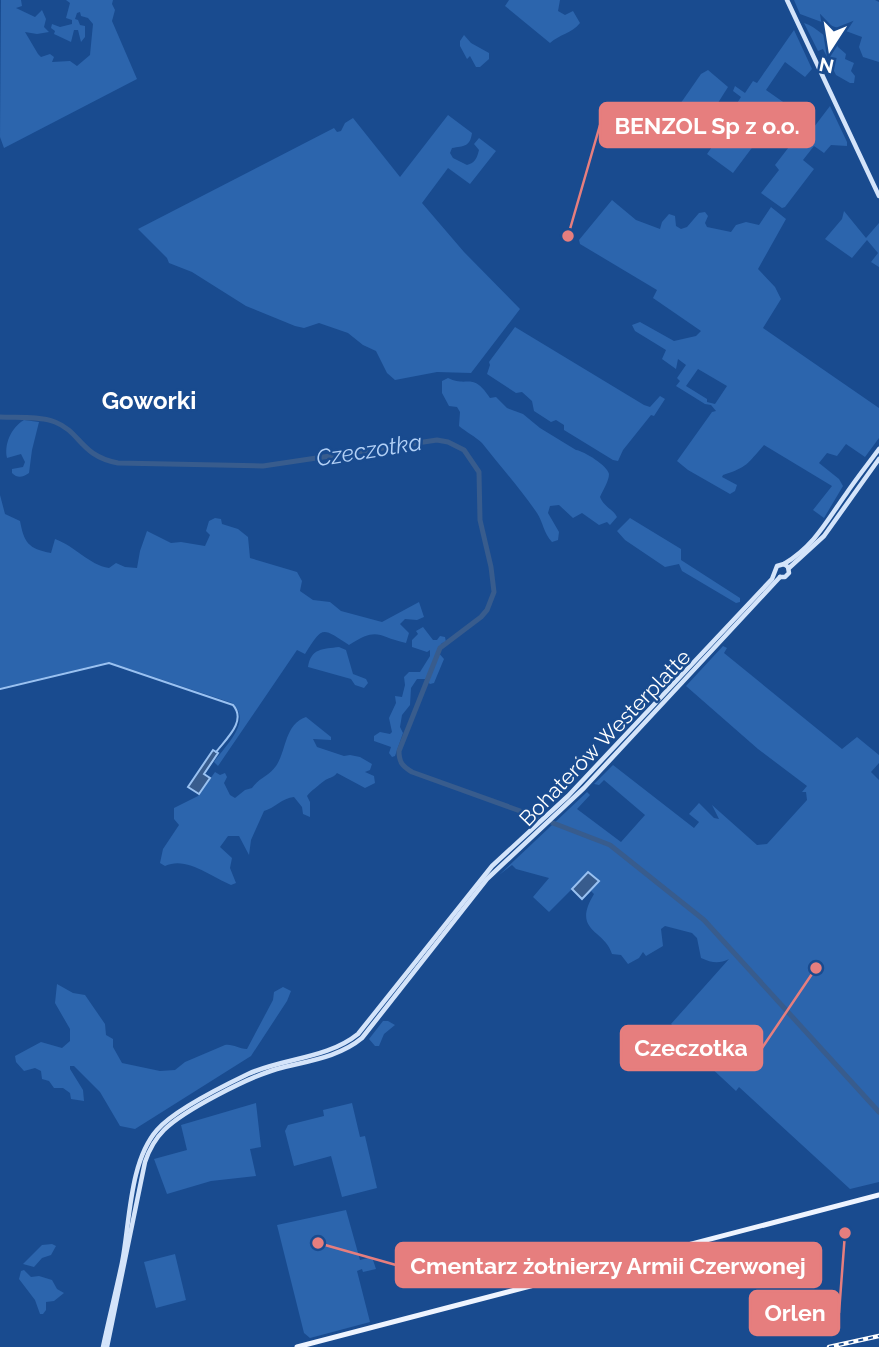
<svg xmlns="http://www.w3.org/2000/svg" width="879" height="1347" viewBox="0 0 879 1347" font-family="Raleway,sans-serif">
  <rect width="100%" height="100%" fill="#194b8f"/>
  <g fill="#2c65ad" fill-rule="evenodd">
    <polygon points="1,0 21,0 22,6 16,8 35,17 42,10 46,19 44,27 49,32 37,34 25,32 38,54 41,57 50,54 54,57 52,62 70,61 77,66 90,55 93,24 88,18 81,16 80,12 77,13 75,19 78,20 80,25 85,26 85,37 81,42 78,30 74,30 71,42 54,34 55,31 51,28 52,24 60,27 72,24 72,20 66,18 70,3 66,0 113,0 112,4 115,10 112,21 137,79 4,148 0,137"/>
    <path d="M 509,0 L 560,0 L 558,11 L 565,15 L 573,11 L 580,23 C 571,34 560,34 550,43 L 505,6 Z"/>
    <polygon points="794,0 875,0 879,2 879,62 863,57 859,47 862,37 800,14"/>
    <path d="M 804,23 C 817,27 824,38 836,42 L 838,47 L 846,54 L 845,59 L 854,63 L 851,71 L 855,76 L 854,83 L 850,83 L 836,75 L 823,49 L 818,51 Z"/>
    <polygon points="794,30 812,69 805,77 785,62 766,90 786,104 784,107 794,115 777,137 766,129 733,173 707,154 737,111 734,108 741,97 733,91 735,86 745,93 753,81 757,83"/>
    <polygon points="464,35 471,43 489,53 489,59 480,67 476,67 470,56 467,59 460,46 460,41"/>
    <polygon points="708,70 728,87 692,144 672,129 669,120 701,74"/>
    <polygon points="830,106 847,142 847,146 831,145 824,153 814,146 803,160 814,169 785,207 782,208 761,193 779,170 775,165 792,143 798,148"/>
    <path d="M 448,115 L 472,133 C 470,147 464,146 452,148 L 450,153 L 453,158 L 467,165 C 475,163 477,158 479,150 L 474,144 L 479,138 L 496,151 L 470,184 L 448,168 L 422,203 L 464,252 L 520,309 L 471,373 L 437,372 L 395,380 L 387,373 L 376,351 L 363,345 L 348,333 L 319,323 L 304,328 L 295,326 L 246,306 L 192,272 L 169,263 L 167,258 L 138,229 L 334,128 L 337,132 L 341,131 L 345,123 L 353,118 L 400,177 Z"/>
    <path d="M 612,200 L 636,220 L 660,229 L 662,222 L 669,214 L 675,216 L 676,226 L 681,229 L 687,227 L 699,213 L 705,212 L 708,216 L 705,223 L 707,227 L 731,232 L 736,225 L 746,222 L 759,225 L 771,207 L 786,219 L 758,269 L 775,287 L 781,299 L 763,328 L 879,408 L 879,438 L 865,457 L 846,444 L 837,456 L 827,453 L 819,463 L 839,479 L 843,486 L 824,518 L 813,510 L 832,486 L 764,445 C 747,464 748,467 723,475 L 722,477 L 737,485 L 735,491 L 730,494 L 688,470 L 677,461 L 712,412 L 716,411 L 711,405 L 705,404 L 676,386 L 680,381 L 677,378 L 686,365 L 678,359 L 676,369 L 662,359 L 666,350 L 635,331 L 632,325 L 640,322 L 674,341 L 696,336 L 701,331 L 653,298 L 657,290 L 580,244 L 579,240 ZM 698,369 L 727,386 L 715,404 L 707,402 L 707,399 L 686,386 Z"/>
    <polygon points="844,211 866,238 879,223 879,267 871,262 878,253 867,240 852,258 825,239 842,219"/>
    <polygon points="515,327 644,405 650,407 660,396 665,399 654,416 651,415 623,450 618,461 613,460 564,430 564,425 556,420 551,422 534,411 532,401 522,392 516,393 487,374 490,365 489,362"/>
    <path d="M 448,378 C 468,388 472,371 490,398 L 496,397 L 507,408 L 523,414 L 540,428 L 576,450 C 584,451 608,466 609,474 C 609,481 603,490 600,497 C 604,507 613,509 617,517 L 610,525 L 607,522 L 599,525 L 582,513 L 573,518 L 559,505 L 550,506 L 548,513 L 559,532 L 558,540 L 552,542 C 544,534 543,522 537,513 C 520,488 500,466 482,443 C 476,437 466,432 459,426 L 460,412 L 457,407 L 449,406 L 442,393 L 442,381 Z"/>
    <path d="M 24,420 L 39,422 L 32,450 L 29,473 C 23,477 18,479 12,473 L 12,469 L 23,467 L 25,462 L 21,454 L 7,458 C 4,444 11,428 24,420 Z"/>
    <path d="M 0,495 L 5,514 L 20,521 C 24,542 28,549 51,553 L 55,539 C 75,546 89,565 109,568 L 116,563 L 125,567 L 137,568 L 140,551 L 147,531 L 171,543 L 181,542 L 205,546 L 210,535 L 206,531 L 209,521 L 215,518 L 221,519 L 222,524 L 238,529 L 248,537 L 250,558 L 297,572 L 302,581 L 300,591 L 313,600 L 330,602 L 341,611 L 382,622 L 419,602 L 424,617 L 417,620 L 405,619 L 400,624 L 409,633 L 406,643 C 377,637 379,626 349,645 C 321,627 323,626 305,654 L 297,650 L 218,766 L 214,762 C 226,745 253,721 232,703 L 109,662 L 0,688 Z"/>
    <polygon points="630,518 681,549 681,560 740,598 740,602 736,603 682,571 679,564 665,567 625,540 617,531"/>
    <polygon points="423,627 433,640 437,640 440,636 445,637 446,642 442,643 437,651 444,659 434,683 430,684 425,679 417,679 411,688 410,705 402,715 400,727 403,733 395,756 392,757 389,753 391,747 374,741 374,736 380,732 390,734 392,732 389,718 396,703 395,696 402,697 405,685 404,677 409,672 420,672 430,656 430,650 427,652 412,647 412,640 418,634 416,631"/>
    <path d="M 723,646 L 727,648 L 724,653 L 842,749 L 857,737 L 879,755 L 879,763 L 871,772 L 879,780 L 879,1182 L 850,1189 L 739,1087 L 736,1091 L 707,1064 L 710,1059 L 671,1024 L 729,959 C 719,964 712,963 701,958 L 697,938 L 692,933 L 665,926 L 661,929 L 663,946 L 646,956 L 643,952 L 639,958 L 628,964 L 621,955 L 612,954 C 605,929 571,932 594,894 L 591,891 L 599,881 L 589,872 L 549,912 L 533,897 L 549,878 L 516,869 L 512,865 L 499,875 L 587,792 L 590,795 L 577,809 L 621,842 L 645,815 L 604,780 L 599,785 L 594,784 L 613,765 L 694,828 L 699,822 L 689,814 L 699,803 L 714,818 L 719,819 L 712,805 L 757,845 L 767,844 L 807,800 L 806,792 L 802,792 L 807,786 L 758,749 L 686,686 Z"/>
    <path d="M 339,647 L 346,650 L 353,674 L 366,679 L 368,683 L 364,688 L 355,685 L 351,679 L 308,667 C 311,648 323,649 339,647 Z"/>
    <path d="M 306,717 L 331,737 L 331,740 L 313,739 L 317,747 L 344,756 L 350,755 L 360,757 L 372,764 L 370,770 L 365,772 L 374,776 L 375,783 L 365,788 L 337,773 C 332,779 329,777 324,781 C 319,785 311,791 307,796 L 310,802 L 310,817 L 303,814 L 302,807 L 294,797 C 282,798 275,808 264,811 L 251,840 L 249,855 L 239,836 L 228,836 L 220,847 L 232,858 L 230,868 L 236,883 L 231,885 C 211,877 187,856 165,866 L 160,863 L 163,849 L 179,825 L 174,819 L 174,808 L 198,796 L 215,772 L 220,775 L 225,773 L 227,777 L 224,783 L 230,795 L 235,798 L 245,790 L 252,788 C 260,777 269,776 276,766 C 287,750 284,725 306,717 Z"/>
    <path d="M 57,984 L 73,993 L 85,995 L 105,1024 L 106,1035 L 113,1039 L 113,1047 L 122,1063 L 160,1071 L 175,1070 L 185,1062 L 225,1045 C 234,1044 238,1049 247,1049 L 273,1000 L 274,992 L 283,987 L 291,991 L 287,1001 L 251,1056 L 135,1129 L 120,1126 L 100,1092 L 74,1066 L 70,1066 L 70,1069 L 83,1090 L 84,1101 L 71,1099 L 70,1093 L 63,1088 L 54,1088 L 49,1081 L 42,1079 L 41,1071 L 35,1068 L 24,1071 L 16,1062 L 15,1056 L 41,1042 L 62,1048 L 70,1041 L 70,1029 L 55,1003 Z"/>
    <polygon points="383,1021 388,1021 395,1025 384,1034 379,1046 375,1046 369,1039"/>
    <polygon points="256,1103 261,1147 250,1149 256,1176 211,1181 167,1194 154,1159 187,1150 181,1125"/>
    <polygon points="352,1103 360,1137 365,1136 377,1188 342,1197 331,1156 294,1166 285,1131 288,1125 324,1116 323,1110"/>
    <polygon points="346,1210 360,1260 372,1257 376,1269 363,1272 362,1269 357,1271 370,1322 310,1338 304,1333 277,1225"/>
    <polygon points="52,1244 56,1246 51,1255 42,1258 34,1267 23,1264 42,1245"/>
    <polygon points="175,1254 186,1300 156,1308 144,1262"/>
    <polygon points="24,1270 31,1277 39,1276 52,1280 57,1289 64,1293 54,1301 46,1302 46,1310 43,1314 40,1314 35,1300 19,1279 21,1271"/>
  </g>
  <g fill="#385c8d" stroke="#99c1f1" stroke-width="2">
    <polygon points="213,750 218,753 204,774 210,778 199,794 188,787"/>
    <polygon points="588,872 599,881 582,899 572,889"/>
  </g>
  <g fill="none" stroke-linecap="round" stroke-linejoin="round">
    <path stroke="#99c1f1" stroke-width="2" d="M 0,689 L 109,663 L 233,705 C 247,721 226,739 216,752"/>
    <g stroke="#385c8d" stroke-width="5">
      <path d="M 0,417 C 17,418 39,416 55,422 C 81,432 80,456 118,463 L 263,466 L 437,440 L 448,442 L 464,450 L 479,472 L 480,520 L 491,567 L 494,592 L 487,610 L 481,617 L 440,648 L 399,751 C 399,762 402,766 412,772 L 537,817"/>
      <polyline points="553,823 610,845 704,920 879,1112"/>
    </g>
    <g stroke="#d4e4fa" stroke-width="4.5">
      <polyline points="787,0 879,196"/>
      <path d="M 784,564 C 815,545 826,522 846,494 C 856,479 868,464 879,449"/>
      <polyline points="789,568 824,536 879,459"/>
      <path d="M 103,1347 C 109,1319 116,1291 122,1263 C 130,1223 129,1162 157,1130 C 174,1110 223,1086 248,1074 C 283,1058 327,1059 358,1034 L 492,866 L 568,796 L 772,579 L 777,566 L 784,564 L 788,567 L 789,573 L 785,577 L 780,577"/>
      <path d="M 107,1347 L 145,1162 C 149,1150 155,1139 164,1130 C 184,1110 249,1077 277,1069 C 306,1061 338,1058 362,1038 L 487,879 L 584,788 L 780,577"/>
    </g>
    <polyline stroke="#eef4ff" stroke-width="5" points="297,1347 879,1195"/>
    <defs>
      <polyline id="rail" points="829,1347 879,1336"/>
    </defs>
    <use href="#rail" stroke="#fff" stroke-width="4.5"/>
    <use href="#rail" stroke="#194b8f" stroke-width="2" stroke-dasharray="5" stroke-linecap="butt"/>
  </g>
  <g text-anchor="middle" stroke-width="5" stroke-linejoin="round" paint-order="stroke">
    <g font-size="21" fill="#fff" stroke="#194b8f">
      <text transform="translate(605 738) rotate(-46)" y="7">Bohaterów Westerplatte</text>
    </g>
    <g font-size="23" font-style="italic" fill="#b2d0f6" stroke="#194b8f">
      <text transform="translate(369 450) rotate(-9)" y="8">Czeczotka</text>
    </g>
    <g font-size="24" font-weight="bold" fill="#fff" stroke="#194b8f">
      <text x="149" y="409">Goworki</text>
    </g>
  </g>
  <path fill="none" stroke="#e67e7e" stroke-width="2.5" d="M568 236L600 125M816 968L762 1048M318 1243L396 1265M845 1233L839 1313"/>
  <g fill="#e67e7e" stroke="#194b8f" stroke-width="2.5">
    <circle cx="568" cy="236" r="7"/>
    <circle cx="816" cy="968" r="7"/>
    <circle cx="318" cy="1243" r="7"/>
    <circle cx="845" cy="1233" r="7"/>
  </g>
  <g fill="#e67e7e" stroke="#e67e7e" stroke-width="2.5">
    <rect x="600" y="103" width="214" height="44" rx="7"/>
    <rect x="621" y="1026" width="141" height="44" rx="7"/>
    <rect x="396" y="1243" width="425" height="44" rx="7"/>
    <rect x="750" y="1291" width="89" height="44" rx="7"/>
  </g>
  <g font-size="23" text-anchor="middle" font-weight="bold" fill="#fff">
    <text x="707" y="134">BENZOL Sp z o.o.</text>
    <text x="691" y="1056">Czeczotka</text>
    <text x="608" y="1274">Cmentarz żołnierzy Armii Czerwonej</text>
    <text x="795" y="1321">Orlen</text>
  </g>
  <g transform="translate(830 49) rotate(192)" stroke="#194b8f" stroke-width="5" paint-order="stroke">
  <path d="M0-5L12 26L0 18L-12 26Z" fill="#ffffff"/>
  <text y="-10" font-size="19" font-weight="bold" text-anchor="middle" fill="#ffffff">N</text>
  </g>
</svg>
